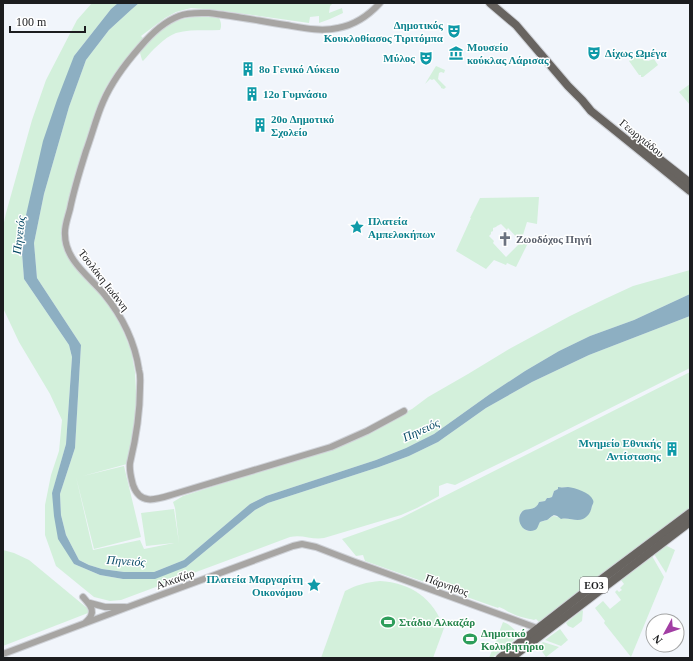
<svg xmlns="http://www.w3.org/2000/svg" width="693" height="661" viewBox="0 0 693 661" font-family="'Times New Roman',serif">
  <rect width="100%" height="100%" fill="#f1f5fb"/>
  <g fill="#d3f0db" fill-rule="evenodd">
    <path d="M 92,3 L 118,3 L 111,9 L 74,56 L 26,215 L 22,253 L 24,279 L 69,345 L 72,357 L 66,444 L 52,494 L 74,564 L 100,575 L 123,579 L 186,567 L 255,510 L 268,503 L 379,467 L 409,456 L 438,442 L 486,408 L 532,382 L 589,355 L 690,316 L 690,368 L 521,453 L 455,485 L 447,483 L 439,486 L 439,496 L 417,508 L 401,515 L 324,538 C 312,540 302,534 290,537 L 121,600 L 110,601 L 94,597 L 56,566 L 45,535 L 45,505 L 51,475 L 59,451 L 62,420 L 50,394 L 19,342 L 3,308 L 3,227 L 6,213 L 32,120 L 46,80 L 77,20 Z"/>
    <path d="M 139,3 L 333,3 L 330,6 L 329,13 L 342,8 L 343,13 L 330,19 L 319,23 L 319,16 L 310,17 L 309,23 L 216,10 L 191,8 L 176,12 L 165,18 L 141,36 L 144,39 C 129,56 112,74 102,95 C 97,107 94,121 90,134 L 87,137 L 84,147 L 85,149 L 70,196 L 65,216 L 67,252 L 106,300 L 121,326 L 131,350 L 135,372 L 136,391 L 137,393 L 137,414 L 127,464 L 83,476 L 124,466 L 141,537 L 94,549 L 76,477 L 93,550 L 140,540 L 144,549 L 174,543 L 146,546 L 141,513 L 174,509 L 179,543 L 175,508 L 173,502 L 183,496 L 324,451 L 412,409 L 428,397 L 468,374 L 511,348 L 570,316 L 607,298 L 633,286 L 690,270 L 690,294 L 634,320 L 590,336 L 559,351 L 525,371 L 490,394 L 434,434 L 406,448 L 376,460 L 266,496 L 250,504 L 184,560 L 154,572 L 124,572 L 102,569 L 89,565 L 79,560 L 66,535 L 61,515 L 60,494 L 75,448 L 81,345 L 37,278 L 34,243 L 44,194 L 69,107 L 86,60 L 109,30 L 132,9 Z"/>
    <path d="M 207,16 L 219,18 C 221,21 222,27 220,30 C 206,31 190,29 176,33 C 163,38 152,51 143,61 L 142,60 L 140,53 C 142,48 147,43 152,39 C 170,21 181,17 207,16 Z"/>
    <polygon points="636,55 648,61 654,59 658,65 643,77 641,77 641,75 639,75 629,61"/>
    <polygon points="436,66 445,70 444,73 441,72 439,73 438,79 447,88 446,87 444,89 441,88 441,87 434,79 432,80 430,79 425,84"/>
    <polygon points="690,84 690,105 679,92"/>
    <path d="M 539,197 L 537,224 L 527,222 L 522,238 L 529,241 L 516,267 L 507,263 L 506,265 L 494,260 L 486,269 L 456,251 L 471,218 L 470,218 L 480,198 ZM 501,224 L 507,230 L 508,228 L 521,242 L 506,257 L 493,243 L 494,241 L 489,236 L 491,234 L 491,232 L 493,231 L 493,228 L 496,227 L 497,226 Z"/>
    <path d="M 690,372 L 690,508 L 539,622 L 536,619 L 534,620 C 527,618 518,617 511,613 C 506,611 505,609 499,607 L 498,608 L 365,561 L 363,555 L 356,556 L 342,539 L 401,518 ZM 567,487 L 572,489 L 593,503 C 589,521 578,521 562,518 C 559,517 556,516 553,516 L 547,520 L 540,522 L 535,530 L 528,531 L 524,529 L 519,518 L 521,512 C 528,508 536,511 539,502 L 545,501 L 547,498 L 549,498 L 552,497 L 554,491 L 558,489 L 559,488 Z"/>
    <polygon points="665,545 675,550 666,573 654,554"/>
    <polygon points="3,550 14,553 29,560 87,608 88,610 88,613 3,646"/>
    <polygon points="652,556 664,577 631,657 604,623 605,621 595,608 603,601 610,609 621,600 615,592 617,590 619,592 622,590 620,588 624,584 621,580"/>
    <path d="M 380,581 C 411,583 433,598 444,628 L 433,658 L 321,658 L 345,591 C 356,585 367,582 380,581 Z"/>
    <polygon points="582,610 583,611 582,621 573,628 568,626 566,623"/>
    <path d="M 503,622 C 510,624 515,631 520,635 L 492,658 L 489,658 Z"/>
    <polygon points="560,629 568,640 561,646 545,640"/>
    <polygon points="543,642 559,647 546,657 538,646"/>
  </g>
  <g fill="#8dafc2">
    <polygon points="118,3 139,3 132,9 109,30 86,60 69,107 44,194 34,243 37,278 81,345 75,448 60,494 61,515 66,535 79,560 89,565 102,569 124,572 154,572 184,560 250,504 266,496 376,460 406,448 434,434 490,394 525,371 559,351 590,336 634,320 690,294 690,316 589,355 532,382 486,408 438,442 409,456 379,467 268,503 255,510 186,567 155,579 123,579 100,575 74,564 58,539 54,516 52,493 66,444 72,357 69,345 24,279 22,253 26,215 43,141 57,100 74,56 111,9"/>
    <path d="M 558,487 C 562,488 565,487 568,487 C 575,488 590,492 593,500 C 594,502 593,504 592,506 C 591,511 589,516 583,519 C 576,522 568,517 561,519 C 553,512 553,516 547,520 C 544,521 542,521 540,522 C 538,525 538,529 535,530 C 525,535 515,522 521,513 C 525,506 535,513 539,502 L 545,501 L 547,498 L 549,498 L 552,497 L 554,491 L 558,489 Z"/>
  </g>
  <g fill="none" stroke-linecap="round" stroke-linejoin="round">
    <defs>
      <g id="minor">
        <path d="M 380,3 C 368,16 355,25 338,28 C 321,32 303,28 286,25 C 260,21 235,16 209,13 C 199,13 189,12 179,16 C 163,22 151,34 140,47 C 125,64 112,81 103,102 C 96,118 92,135 86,151 C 80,170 74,189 70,209 C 68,217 64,227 65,235 C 65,260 90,277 104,294 C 122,316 135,343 139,370 C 141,376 140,382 140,388 C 140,414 136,438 130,463 C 129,471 131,477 133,485 C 140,505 155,500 171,495 L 331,447 L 367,431 L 404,411"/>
        <path d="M 83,597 C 91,606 97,612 86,622"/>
        <polyline points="90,603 105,607 125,607"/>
        <polyline points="3,654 128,607 293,546 302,544 316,547 355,562 534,627 539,632"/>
      </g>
      <g id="major">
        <polyline points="490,3 516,25 568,86 582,100 591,111 690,191"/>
        <polyline points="634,139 690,183"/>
        <polyline points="500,658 590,588 690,513"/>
        <polyline points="511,658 690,522"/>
      </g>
    </defs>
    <use href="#minor" stroke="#cfd2d8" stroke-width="8"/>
    <use href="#major" stroke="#cfd2d8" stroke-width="10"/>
    <use href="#minor" stroke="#a7a5a3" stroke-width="6"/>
    <use href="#major" stroke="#686460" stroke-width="8"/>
  </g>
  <defs>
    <symbol id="theatre-bare" viewBox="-9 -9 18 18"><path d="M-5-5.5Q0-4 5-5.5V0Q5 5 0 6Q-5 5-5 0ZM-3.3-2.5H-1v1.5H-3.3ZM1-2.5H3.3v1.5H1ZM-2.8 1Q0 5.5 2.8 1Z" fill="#0f9aa8" stroke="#fff" stroke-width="2.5" paint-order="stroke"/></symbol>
    <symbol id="museum-bare" viewBox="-9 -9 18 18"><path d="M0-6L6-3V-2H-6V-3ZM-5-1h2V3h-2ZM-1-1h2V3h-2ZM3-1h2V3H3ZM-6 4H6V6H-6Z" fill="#0f9aa8" stroke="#fff" stroke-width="2.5" paint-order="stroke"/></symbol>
    <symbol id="building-bare" viewBox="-9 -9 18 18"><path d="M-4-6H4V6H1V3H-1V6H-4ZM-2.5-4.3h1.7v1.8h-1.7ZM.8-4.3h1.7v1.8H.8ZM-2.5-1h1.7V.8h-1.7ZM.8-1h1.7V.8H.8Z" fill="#0f9aa8" stroke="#fff" stroke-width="2.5" paint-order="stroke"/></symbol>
    <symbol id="sight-bare" viewBox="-9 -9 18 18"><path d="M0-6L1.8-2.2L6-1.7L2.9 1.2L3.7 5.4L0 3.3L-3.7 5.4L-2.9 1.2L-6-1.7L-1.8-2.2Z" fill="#0f9aa8" stroke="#fff" stroke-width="2.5" paint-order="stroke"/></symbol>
    <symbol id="church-bare" viewBox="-9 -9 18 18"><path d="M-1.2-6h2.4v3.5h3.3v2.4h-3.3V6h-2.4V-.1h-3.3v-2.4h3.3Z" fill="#6b7280" stroke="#fff" stroke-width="2.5" paint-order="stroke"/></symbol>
    <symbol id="stadium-bare" viewBox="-9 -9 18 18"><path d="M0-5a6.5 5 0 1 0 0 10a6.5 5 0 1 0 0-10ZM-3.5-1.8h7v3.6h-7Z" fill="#2e9e5b" stroke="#fff" stroke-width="2.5" paint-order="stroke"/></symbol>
  </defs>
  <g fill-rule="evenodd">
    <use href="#theatre-bare" x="444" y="21" width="20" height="20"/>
    <use href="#museum-bare" x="446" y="43" width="20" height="20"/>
    <use href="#theatre-bare" x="584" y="43" width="20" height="20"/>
    <use href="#theatre-bare" x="416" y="48" width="20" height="20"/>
    <use href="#building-bare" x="238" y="59" width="20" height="20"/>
    <use href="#building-bare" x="242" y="84" width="20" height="20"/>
    <use href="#building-bare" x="250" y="115" width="20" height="20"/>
    <use href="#sight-bare" x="347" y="217" width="20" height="20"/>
    <use href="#church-bare" x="495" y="229" width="20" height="20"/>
    <use href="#building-bare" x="662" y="439" width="20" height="20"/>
    <use href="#sight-bare" x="304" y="575" width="20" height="20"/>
    <use href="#stadium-bare" x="378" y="612" width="20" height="20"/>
    <use href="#stadium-bare" x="460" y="629" width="20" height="20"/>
  </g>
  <g text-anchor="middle" stroke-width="3" stroke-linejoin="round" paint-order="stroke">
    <rect fill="#fff" stroke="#606162" stroke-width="1" x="580" y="577" width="28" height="16" rx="3"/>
    <g font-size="10" font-weight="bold" fill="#1c1d1f">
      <text x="594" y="589">ΕΟ3</text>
    </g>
    <g font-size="11" font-weight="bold" fill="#0d838f" stroke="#fff" text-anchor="start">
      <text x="443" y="29" text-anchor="end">Δημοτικός<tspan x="443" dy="13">Κουκλοθίασος Τιριτόμπα</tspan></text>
      <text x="467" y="51">Μουσείο<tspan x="467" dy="13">κούκλας Λάρισας</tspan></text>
      <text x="605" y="57">Δίχως Ωμέγα</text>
      <text x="415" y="62" text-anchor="end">Μύλος</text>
      <text x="259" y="73">8ο Γενικό Λύκειο</text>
      <text x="263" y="98">12ο Γυμνάσιο</text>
      <text x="271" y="123">20ο Δημοτικό<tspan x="271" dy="13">Σχολείο</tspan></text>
      <text x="368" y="225">Πλατεία<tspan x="368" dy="13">Αμπελοκήπων</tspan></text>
      <text x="661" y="447" text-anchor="end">Μνημείο Εθνικής<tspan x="661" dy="13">Αντίστασης</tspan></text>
      <text x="303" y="583" text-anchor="end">Πλατεία Μαργαρίτη<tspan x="303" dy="13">Οικονόμου</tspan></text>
    </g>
    <g font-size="11" fill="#1c1d1f" stroke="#fff">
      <text transform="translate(642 138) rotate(39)" y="4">Γεωργιάδου</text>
      <text transform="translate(104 280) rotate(52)" y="4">Τσολάκη Ιωάννη</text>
      <text transform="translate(175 579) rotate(-20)" y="4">Αλκαζάρ</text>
      <text transform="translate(447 585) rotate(20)" y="4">Πάρνηθος</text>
    </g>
    <g font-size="11" font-weight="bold" fill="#5b616d" stroke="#fff" text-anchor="start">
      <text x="516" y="243">Ζωοδόχος Πηγή</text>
    </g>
    <g font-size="11" font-weight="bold" fill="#27864d" stroke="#fff" text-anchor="start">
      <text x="399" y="626">Στάδιο Αλκαζάρ</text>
      <text x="481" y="637">Δημοτικό<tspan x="481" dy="13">Κολυβητήριο</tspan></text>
    </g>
    <g font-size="12" font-style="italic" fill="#064965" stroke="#fff">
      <text transform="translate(19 235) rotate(-83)" y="4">Πηνειός</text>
      <text transform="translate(421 430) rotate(-25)" y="4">Πηνειός</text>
      <text transform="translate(126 561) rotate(4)" y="4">Πηνειός</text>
    </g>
  </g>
  <rect width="693" height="661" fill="none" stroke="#1c1d1f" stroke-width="8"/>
  <g transform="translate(665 633) rotate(230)"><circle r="19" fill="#ffffff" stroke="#a4a5a5"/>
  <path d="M0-3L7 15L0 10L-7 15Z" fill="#a23ea4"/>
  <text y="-6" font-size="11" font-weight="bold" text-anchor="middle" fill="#1c1d1f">N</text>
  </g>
  <path d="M10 26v6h75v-6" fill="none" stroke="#1c1d1f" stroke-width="2"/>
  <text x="16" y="26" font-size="12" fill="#1c1d1f" stroke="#ffffff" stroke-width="3" paint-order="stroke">100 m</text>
</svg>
